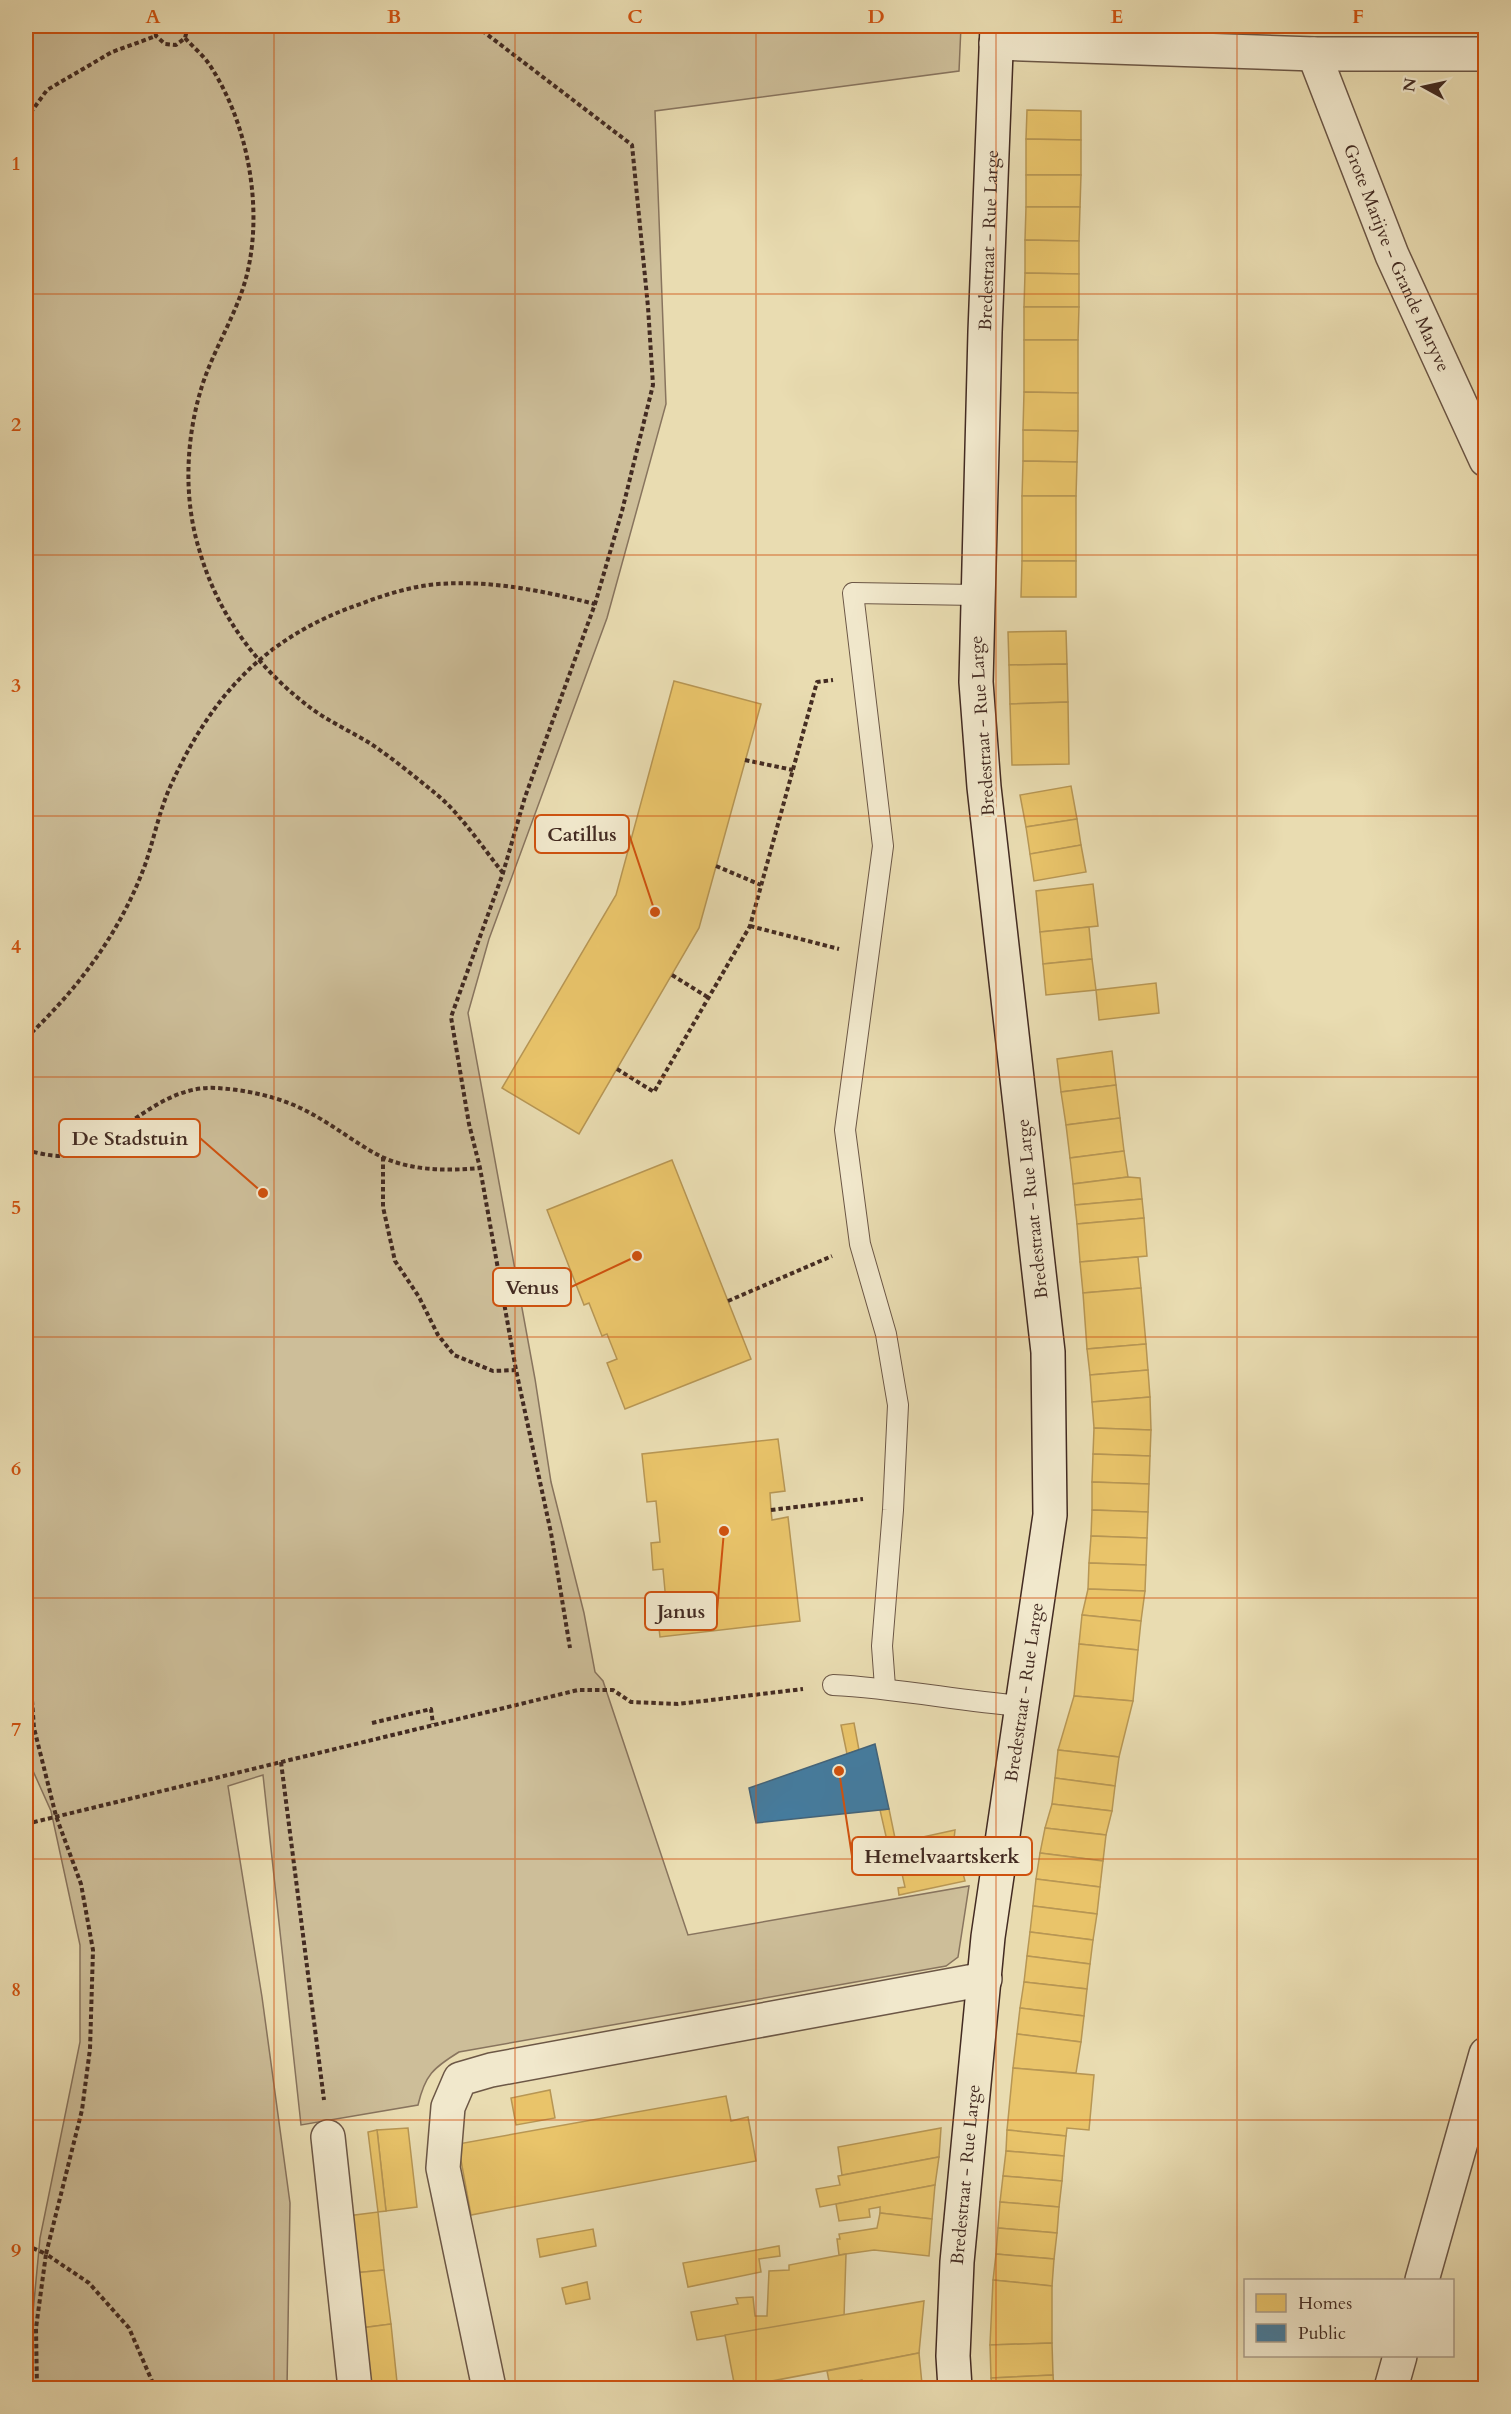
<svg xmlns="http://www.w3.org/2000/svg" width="1511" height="2414" viewBox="0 0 1511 2414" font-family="Cardo,serif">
  <rect width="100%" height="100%" fill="#e9dcb1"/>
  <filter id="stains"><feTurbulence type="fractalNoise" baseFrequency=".00333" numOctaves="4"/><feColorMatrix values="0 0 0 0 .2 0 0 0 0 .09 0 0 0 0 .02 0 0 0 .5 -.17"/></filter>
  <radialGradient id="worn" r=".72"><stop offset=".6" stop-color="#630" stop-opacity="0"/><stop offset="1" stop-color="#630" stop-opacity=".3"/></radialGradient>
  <path fill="#cdbe99" stroke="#88745e" stroke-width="1.5" d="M 26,26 L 961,26 L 959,71 L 655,111 L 666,404 L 607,618 L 489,939 L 468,1013 L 535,1379 L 551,1482 L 584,1613 L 595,1672 L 603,1681 L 688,1935 L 969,1886 L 958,1957 L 946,1966 L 459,2052 C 433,2068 425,2075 418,2105 L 301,2125 L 263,1775 L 228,1786 L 262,1997 L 290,2203 L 287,2388 L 26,2387 L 40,2238 L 80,2042 L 80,1945 L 51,1811 L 29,1762 L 26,1745 Z"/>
  <g fill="#e9c46a" stroke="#b79654" stroke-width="1.5">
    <polygon points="1272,26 1304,26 1304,28 1272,27"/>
    <polygon points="1304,26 1334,26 1334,29 1304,28"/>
    <polygon points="1334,26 1372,26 1372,30 1334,29"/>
    <polygon points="1372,26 1405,26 1404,31 1372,30"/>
    <polygon points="1405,26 1441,26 1441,31 1404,31"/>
    <polygon points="1027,110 1081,111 1081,140 1026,139"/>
    <polygon points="1026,139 1081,140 1081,175 1026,175"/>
    <polygon points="1026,175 1081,175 1080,207 1026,207"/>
    <polygon points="1026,207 1080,207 1079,241 1025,240"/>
    <polygon points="1025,240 1079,241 1079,274 1025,273"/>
    <polygon points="1025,273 1079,274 1079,307 1024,307"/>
    <polygon points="1024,307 1079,307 1078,340 1024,340"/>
    <polygon points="1024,340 1078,340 1078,393 1024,392"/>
    <polygon points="1024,392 1078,393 1078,431 1023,430"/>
    <polygon points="1023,430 1078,431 1077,462 1023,461"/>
    <polygon points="1023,461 1077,462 1076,496 1022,496"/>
    <rect x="1022" y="496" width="54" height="65"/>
    <polygon points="1022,561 1076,561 1076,597 1021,597"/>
    <polygon points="1066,631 1067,664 1009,665 1008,632"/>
    <polygon points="1067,664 1068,702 1010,704 1009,665"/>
    <polygon points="674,681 761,704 699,928 579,1134 502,1088 616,895"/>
    <polygon points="1068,702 1069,764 1012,765 1010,704"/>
    <polygon points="1071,786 1077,819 1026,827 1020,795"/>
    <polygon points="1077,819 1081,845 1030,854 1026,827"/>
    <polygon points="1081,845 1086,872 1034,881 1030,854"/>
    <polygon points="1093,884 1098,926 1040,932 1036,891"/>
    <polygon points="1089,927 1092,959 1043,964 1040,932"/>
    <polygon points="1092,959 1096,990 1046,995 1043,964"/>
    <polygon points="1156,983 1159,1013 1099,1020 1096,990"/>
    <polygon points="1112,1051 1116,1085 1061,1092 1057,1059"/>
    <polygon points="1116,1085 1120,1118 1066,1125 1061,1092"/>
    <polygon points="1120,1118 1124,1151 1070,1158 1066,1125"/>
    <polygon points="1124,1151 1128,1177 1073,1184 1070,1158"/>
    <polygon points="672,1160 751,1359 625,1409 607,1363 617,1359 607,1334 602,1336 589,1303 584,1305 547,1210"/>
    <polygon points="1128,1177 1140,1178 1142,1199 1075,1205 1073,1184"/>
    <polygon points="1142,1199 1144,1218 1077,1224 1075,1205"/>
    <polygon points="1144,1218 1147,1256 1080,1262 1077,1224"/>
    <polygon points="1138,1257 1141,1288 1083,1293 1080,1262"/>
    <polygon points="1141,1288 1146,1344 1087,1349 1083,1293"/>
    <polygon points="1146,1344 1148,1370 1090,1375 1087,1349"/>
    <polygon points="1148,1370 1150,1397 1092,1402 1090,1375"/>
    <polygon points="1150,1397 1151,1430 1094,1428 1092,1402"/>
    <polygon points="1094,1428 1151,1430 1150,1456 1093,1454"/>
    <polygon points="778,1439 785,1491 770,1493 771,1510 772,1520 788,1517 800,1621 660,1637 656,1603 666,1602 663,1569 653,1570 651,1543 660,1542 656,1501 647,1502 642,1454"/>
    <polygon points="1093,1454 1150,1456 1149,1484 1092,1482"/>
    <polygon points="1092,1482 1149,1484 1148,1512 1092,1510"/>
    <polygon points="1092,1510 1148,1512 1147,1538 1091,1536"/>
    <polygon points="1091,1536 1147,1538 1146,1565 1089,1563"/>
    <polygon points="1089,1563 1146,1565 1145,1591 1088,1589"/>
    <polygon points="1088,1589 1145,1591 1141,1621 1082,1615"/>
    <polygon points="1082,1615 1141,1621 1138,1650 1079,1644"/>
    <polygon points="1079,1644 1138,1650 1133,1701 1074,1696"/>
    <polygon points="1074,1696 1133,1701 1119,1757 1058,1750"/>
    <polygon points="854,1723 859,1750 847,1754 841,1725"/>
    <polygon points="1058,1750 1119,1757 1115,1786 1055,1778"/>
    <polygon points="1055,1778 1115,1786 1112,1811 1052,1804"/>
    <polygon points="1052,1804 1112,1811 1106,1835 1045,1828"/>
    <polygon points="889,1809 896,1843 888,1845 880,1810"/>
    <polygon points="1045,1828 1106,1835 1103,1861 1040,1853"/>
    <polygon points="955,1830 954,1839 965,1881 899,1895 898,1888 905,1887 895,1843"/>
    <polygon points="1040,1853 1103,1861 1100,1887 1036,1879"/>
    <polygon points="1036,1879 1100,1887 1097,1914 1033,1906"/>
    <polygon points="1033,1906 1097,1914 1093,1940 1030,1932"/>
    <polygon points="1030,1932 1093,1940 1090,1964 1027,1956"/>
    <polygon points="1027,1956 1090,1964 1087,1989 1024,1982"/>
    <polygon points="1024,1982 1087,1989 1084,2016 1020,2008"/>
    <polygon points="1020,2008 1084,2016 1081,2042 1017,2034"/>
    <polygon points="1017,2034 1081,2042 1076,2073 1013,2068"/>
    <polygon points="1013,2068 1094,2075 1089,2130 1067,2128 1066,2136 1007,2130"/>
    <polygon points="550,2090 555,2118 516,2125 511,2098"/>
    <polygon points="726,2096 731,2121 748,2117 756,2161 471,2215 458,2144"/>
    <polygon points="408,2128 417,2207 386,2211 377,2130"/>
    <polygon points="941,2128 939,2157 842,2175 838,2147"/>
    <polygon points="377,2130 386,2211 378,2212 368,2132"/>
    <polygon points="1007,2130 1066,2136 1064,2156 1006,2151"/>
    <polygon points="1006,2151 1064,2156 1062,2181 1003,2176"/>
    <polygon points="939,2157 935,2185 820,2207 816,2189 840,2185 838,2176"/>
    <polygon points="1003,2176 1062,2181 1059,2207 1000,2202"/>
    <polygon points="935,2185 932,2219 880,2213 880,2207 869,2209 870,2217 839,2221 836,2204"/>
    <polygon points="1000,2202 1059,2207 1057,2233 998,2228"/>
    <polygon points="378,2212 384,2270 354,2273 347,2216"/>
    <polygon points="880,2213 932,2219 929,2256 874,2250 839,2255 837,2239 840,2239 839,2234 877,2228"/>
    <polygon points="998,2228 1057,2233 1054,2259 996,2254"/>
    <polygon points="593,2229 596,2246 540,2257 537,2239"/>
    <polygon points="779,2246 780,2256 759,2259 761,2272 688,2287 683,2263"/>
    <polygon points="846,2254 844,2317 697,2340 691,2312 738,2304 736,2298 753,2297 755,2316 767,2316 769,2271 789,2270 789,2265"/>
    <polygon points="996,2254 1054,2259 1052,2286 993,2280"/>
    <polygon points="384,2270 391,2324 361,2328 354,2273"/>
    <polygon points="993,2280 1052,2286 1052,2343 990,2345"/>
    <polygon points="587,2282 590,2299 566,2304 562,2288"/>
    <polygon points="924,2301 919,2353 735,2388 725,2335"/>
    <polygon points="391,2324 397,2382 367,2386 361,2328"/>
    <polygon points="1052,2343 1053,2375 991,2378 990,2345"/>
    <polygon points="919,2353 922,2384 863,2388 862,2380 830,2386 827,2371"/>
    <polygon points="1053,2375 1054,2388 992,2388 991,2378"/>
    <polygon points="397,2382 398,2388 368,2388 367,2386"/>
    <polygon points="922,2384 922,2388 881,2388"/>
  </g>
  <polygon fill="#457b9d" stroke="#446378" stroke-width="1.5" points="875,1744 889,1809 756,1823 749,1788"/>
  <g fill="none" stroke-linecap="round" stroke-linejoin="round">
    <defs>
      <g id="lane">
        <path d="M 833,1685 C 897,1688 959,1701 1022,1706"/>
        <polyline points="885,1687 882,1646 893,1510 898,1405 886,1334 860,1244 845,1130 883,846 853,593 976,595"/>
      </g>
      <g id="street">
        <polyline points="996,43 1314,54 1486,54"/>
        <path id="s1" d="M 1314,54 L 1392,255 L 1486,460"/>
        <polyline points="328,2137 355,2388"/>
        <polyline points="1422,2280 1486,2054"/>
        <polyline points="489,2388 443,2168 448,2107 460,2079 491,2070 985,1979"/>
        <polyline points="1391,2388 1400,2356"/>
      </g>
      <g id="secondary">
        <path id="s2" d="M 955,2388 L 953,2356 L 957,2262 L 988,1937 L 1050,1515 L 1048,1352 L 984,787 L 976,682 L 985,332 L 997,26"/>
      </g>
    </defs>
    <use href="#lane" stroke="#6c5746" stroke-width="22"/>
    <use href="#street" stroke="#6c5746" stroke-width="36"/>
    <use href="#secondary" stroke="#432b22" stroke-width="36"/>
    <g stroke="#432b22" stroke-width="4" stroke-dasharray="4.5 3" stroke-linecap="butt">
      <polyline points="155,26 156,36 165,44 176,45 185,38 188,26"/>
      <polyline points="476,26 632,145 648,307 653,385 622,511 595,604 525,797 503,873 451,1017 469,1124 480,1168 516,1370 551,1533 570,1648"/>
      <path d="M 185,38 C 193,47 203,55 209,64 C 246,119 262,200 249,265 C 241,308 215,345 202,386 C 186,437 183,497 199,549 C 217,613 255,665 308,706 C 326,720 348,730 368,742 C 391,757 414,776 435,793 C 460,813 483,848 503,873"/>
      <polyline points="26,119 47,90 112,52 156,36"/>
      <polyline points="745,760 793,770"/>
      <polyline points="716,866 761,885"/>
      <polyline points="750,926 839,949"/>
      <polyline points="672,975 709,998"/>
      <path d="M 26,1038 C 78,989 120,933 145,865 C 154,839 159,812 170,787 C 212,694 266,636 363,603 C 387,594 413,586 438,584 C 491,580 544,591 595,604"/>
      <polyline points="617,1069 654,1092 750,926 817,682 833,680"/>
      <path d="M 26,1150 C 37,1153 50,1156 61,1156 C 112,1153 153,1084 217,1088 C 249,1090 284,1098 312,1114 C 336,1127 358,1145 382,1157 C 413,1171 447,1171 480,1168"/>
      <polyline points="383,1157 383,1207 395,1261 419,1297 438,1335 454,1355 493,1371 516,1370"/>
      <polyline points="728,1301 832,1256"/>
      <polyline points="771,1510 863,1499"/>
      <polyline points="26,1618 34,1728 56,1816 81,1884 93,1950 90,2049 82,2110 46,2254 89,2283 129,2328 155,2388"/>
      <polyline points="372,1723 431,1709 433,1724"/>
      <polyline points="281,1762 324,2100"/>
      <polyline points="26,1824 578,1690 613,1690 631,1702 678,1704 803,1689"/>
      <polyline points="26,2245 46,2254 36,2328 37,2388"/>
    </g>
    <use href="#lane" stroke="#f1e8cc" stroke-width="20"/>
    <use href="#street" stroke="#f1e8cc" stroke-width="33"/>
    <use href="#secondary" stroke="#f1e8cc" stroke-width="33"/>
  </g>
  <path fill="none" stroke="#cf520f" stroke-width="1.5" stroke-opacity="0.55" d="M 274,26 L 274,2388M 515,26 L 515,2388M 756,26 L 756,2388M 996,26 L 996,2388M 1237,26 L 1237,2388M 26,294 L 1486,294M 26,555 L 1486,555M 26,816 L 1486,816M 26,1077 L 1486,1077M 26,1337 L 1486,1337M 26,1598 L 1486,1598M 26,1859 L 1486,1859M 26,2120 L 1486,2120"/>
  <g text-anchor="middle" stroke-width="6" stroke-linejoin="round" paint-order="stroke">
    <g font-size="18" fill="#432b22" stroke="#f1e8cc">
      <text dy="6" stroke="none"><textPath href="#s2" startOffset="2158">Bredestraat - Rue Large</textPath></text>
      <text dy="6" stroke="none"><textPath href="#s1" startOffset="220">Grote Marijve - Grande Maryve</textPath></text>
      <text transform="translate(982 726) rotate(-94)" y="6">Bredestraat - Rue Large</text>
      <text transform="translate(1032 1209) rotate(-96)" y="6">Bredestraat - Rue Large</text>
      <text dy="6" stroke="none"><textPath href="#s2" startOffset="700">Bredestraat - Rue Large</textPath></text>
      <text dy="6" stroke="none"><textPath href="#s2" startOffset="214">Bredestraat - Rue Large</textPath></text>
    </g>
  </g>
  <path fill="none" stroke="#cf520f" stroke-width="2" d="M655 912L629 834M263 1193L200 1138M637 1256L571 1287M724 1531L717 1611M839 1771L852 1856"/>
  <g fill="#cf520f" stroke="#f1e8cc" stroke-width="2">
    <circle cx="655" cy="912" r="6"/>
    <circle cx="263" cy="1193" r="6"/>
    <circle cx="637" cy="1256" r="6"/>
    <circle cx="724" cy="1531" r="6"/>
    <circle cx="839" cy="1771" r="6"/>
  </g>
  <g fill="#f1e8cc" stroke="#cf520f" stroke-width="2">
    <rect x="535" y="815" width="94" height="38" rx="6"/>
    <rect x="59" y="1119" width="141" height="38" rx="6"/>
    <rect x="493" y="1268" width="78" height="38" rx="6"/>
    <rect x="645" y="1592" width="72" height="38" rx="6"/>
    <rect x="852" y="1837" width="180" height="38" rx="6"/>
  </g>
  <g font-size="20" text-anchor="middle" font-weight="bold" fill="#432b22">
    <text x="582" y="841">Catillus</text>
    <text x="130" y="1145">De Stadstuin</text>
    <text x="532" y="1294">Venus</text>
    <text x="681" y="1618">Janus</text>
    <text x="942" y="1863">Hemelvaartskerk</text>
  </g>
  <rect width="1511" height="2414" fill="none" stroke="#e9dcb1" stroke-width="66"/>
  <rect x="1244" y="2279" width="210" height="78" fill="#f1e8cc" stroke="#ab9c88" stroke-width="1.5"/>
  <rect x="1256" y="2294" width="30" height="18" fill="#e9c46a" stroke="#ab9c88" stroke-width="1.5"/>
  <text x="1298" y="2309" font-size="18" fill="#432b22">Homes</text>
  <rect x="1256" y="2324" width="30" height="18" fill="#457b9d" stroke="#ab9c88" stroke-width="1.5"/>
  <text x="1298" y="2339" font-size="18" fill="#432b22">Public</text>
  <g transform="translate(1424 87) rotate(278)" stroke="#f1e8cc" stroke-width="4.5" paint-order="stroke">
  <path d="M0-4.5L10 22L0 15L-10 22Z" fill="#432b22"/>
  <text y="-9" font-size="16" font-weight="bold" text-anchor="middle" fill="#432b22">N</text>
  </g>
  <rect x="33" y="33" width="1445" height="2348" fill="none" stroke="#cf520f" stroke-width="2"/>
  <g font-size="20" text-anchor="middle" font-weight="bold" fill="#cf520f">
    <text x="153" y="23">A</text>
    <text x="394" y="23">B</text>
    <text x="635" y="23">C</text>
    <text x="876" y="23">D</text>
    <text x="1117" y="23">E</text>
    <text x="1358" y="23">F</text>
    <text x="16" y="170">1</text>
    <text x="16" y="431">2</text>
    <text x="16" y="692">3</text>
    <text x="16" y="953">4</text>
    <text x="16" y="1214">5</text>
    <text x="16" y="1475">6</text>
    <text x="16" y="1736">7</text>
    <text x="16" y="1996">8</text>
    <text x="16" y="2257">9</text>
  </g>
  <rect width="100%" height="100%" filter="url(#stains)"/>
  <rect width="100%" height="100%" fill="url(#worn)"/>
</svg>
